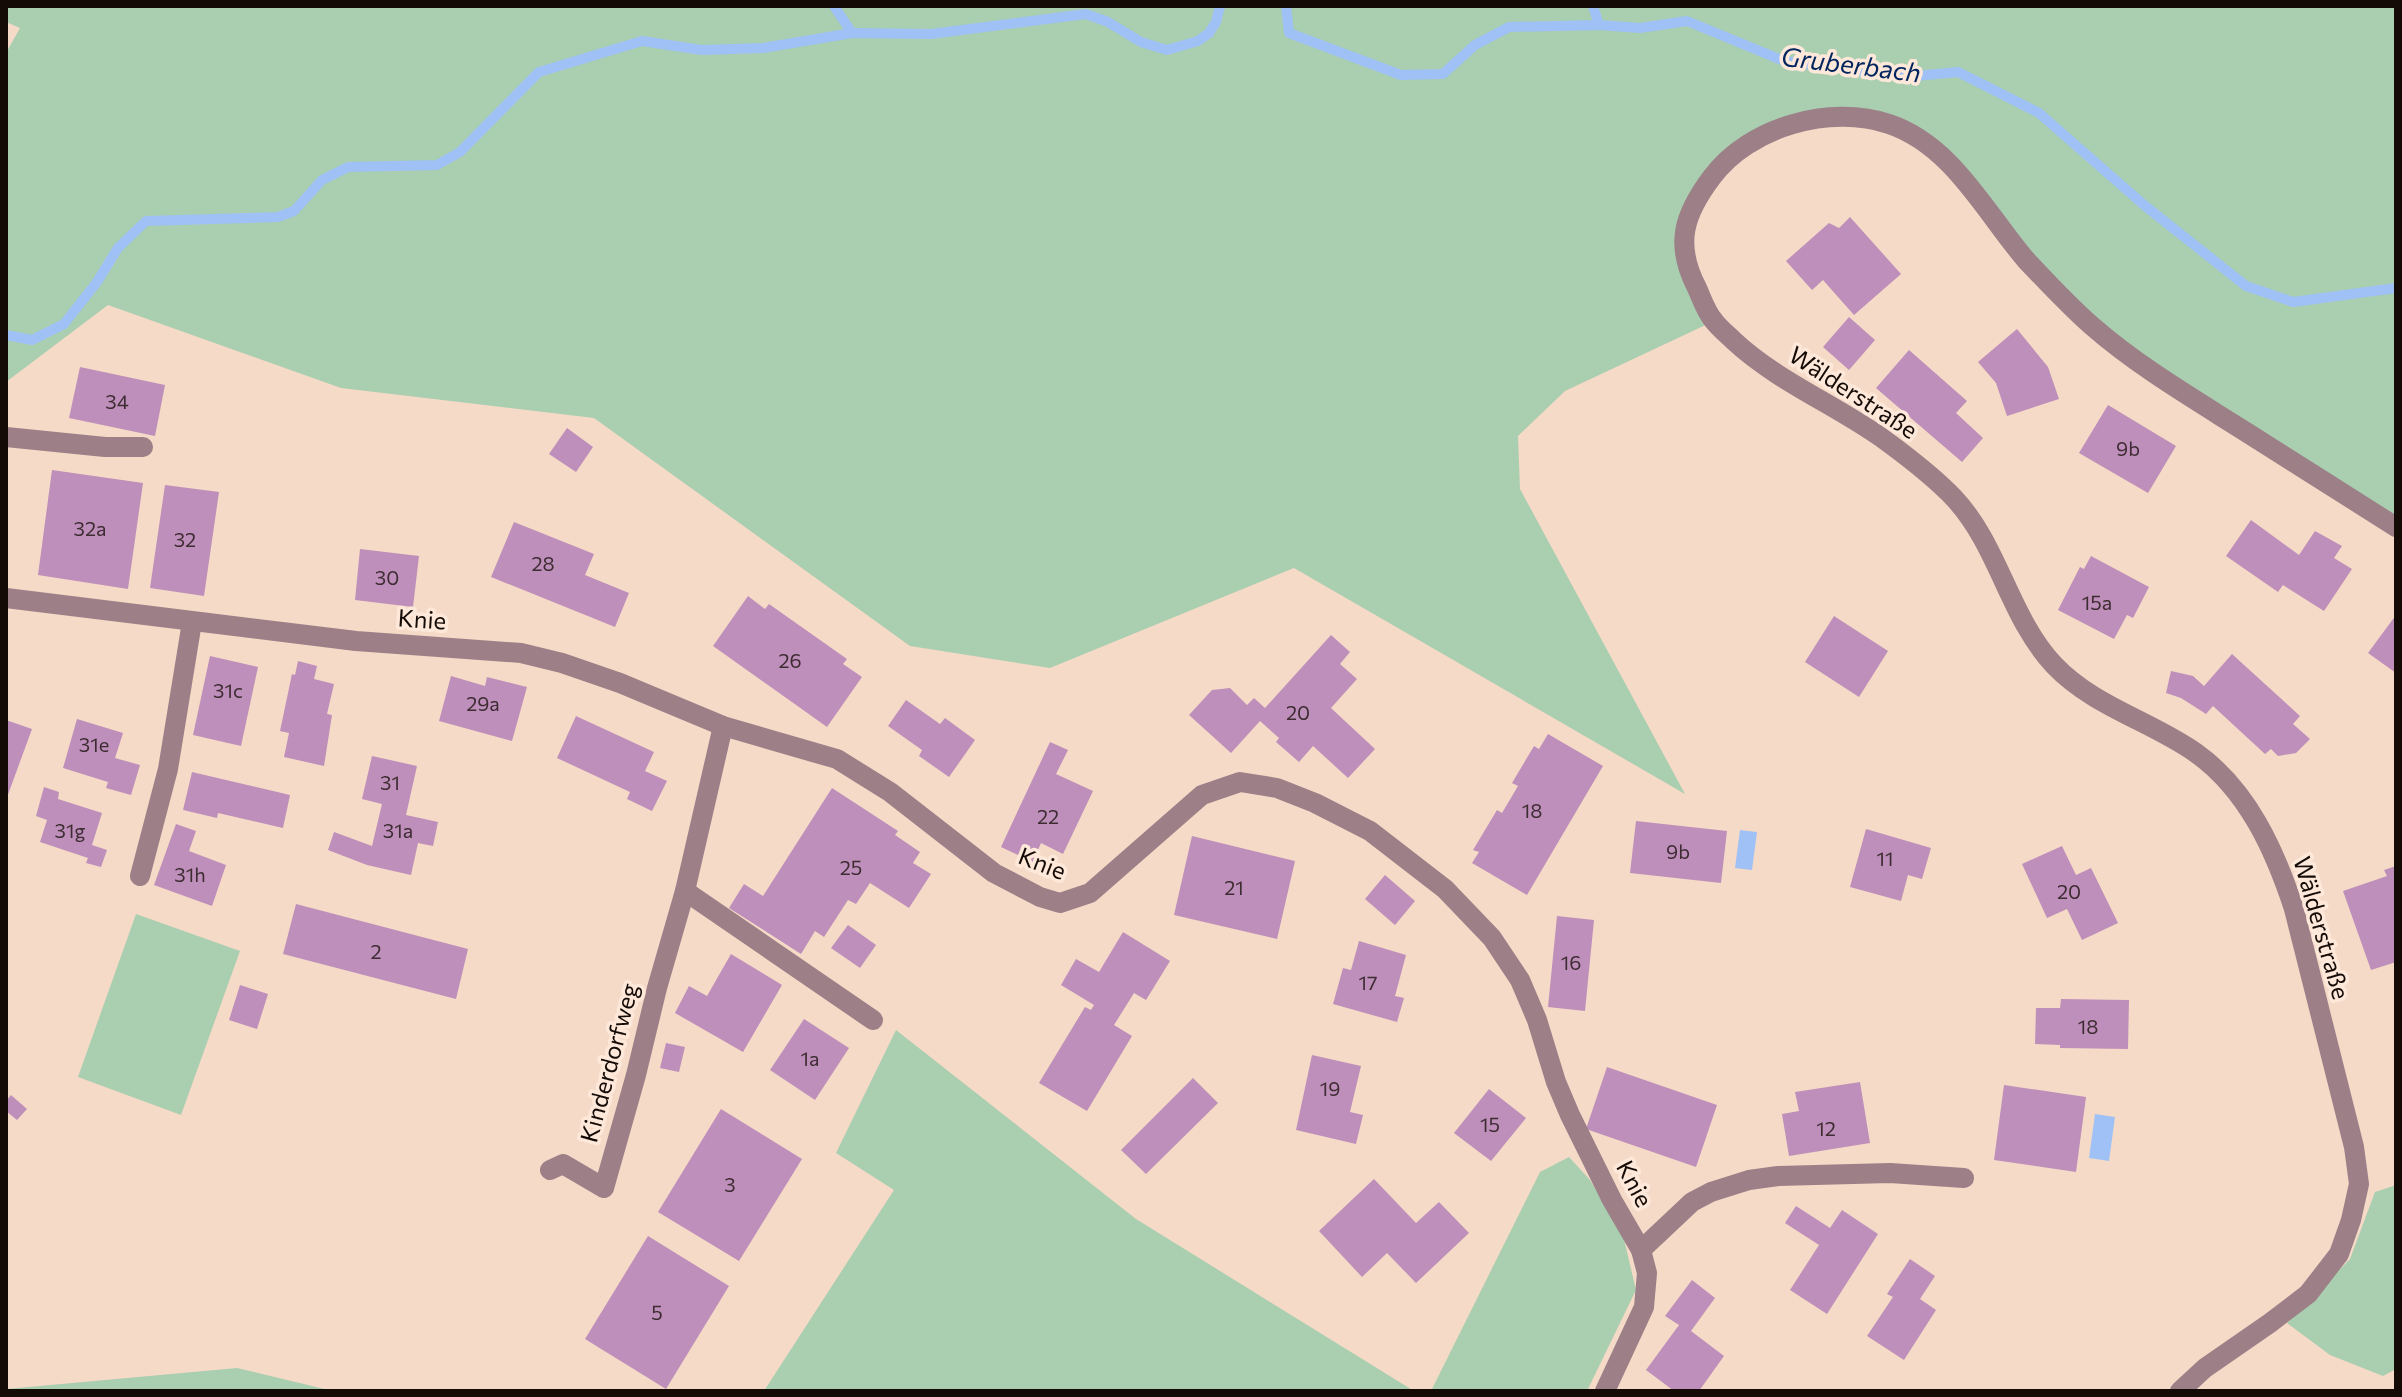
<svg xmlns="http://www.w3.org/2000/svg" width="2402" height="1397" viewBox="0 0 2402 1397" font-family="Commissioner,sans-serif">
  <rect width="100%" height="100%" fill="#f5dac7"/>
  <g fill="#aaceb0">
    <polygon points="6,6 2396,6 2396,523 2093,323 1945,155 1837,113 1718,166 1681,249 1712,322 1565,391 1518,436 1520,489 1685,794 1294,568 1050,668 910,646 594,418 341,388 108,305 6,382 6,53 20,28 6,22"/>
    <polygon points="136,914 240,951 181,1115 78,1077"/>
    <polygon points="896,1030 1136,1219 1414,1391 764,1391 894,1190 836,1153"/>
    <polygon points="1569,1157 1590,1180 1623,1235 1636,1290 1587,1391 1431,1391 1540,1172"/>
    <polygon points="2396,1185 2396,1369 2383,1376 2330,1355 2287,1323 2350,1259 2375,1192"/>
    <polygon points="237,1368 333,1391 6,1391 6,1389"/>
  </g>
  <g fill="#9fc1f5">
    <polygon points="1740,830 1757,832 1752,870 1735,868"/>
    <polygon points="2095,1114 2115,1117 2109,1161 2089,1158"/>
  </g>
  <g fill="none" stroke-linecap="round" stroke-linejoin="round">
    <g stroke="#9fc1f5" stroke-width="10">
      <polyline points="834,6 852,33"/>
      <polyline points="1286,6 1289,33 1401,75 1443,74 1475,45 1509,27 1599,25 1640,28 1687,21 1784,61 1905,77 1958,72 2039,113 2144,205 2246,286 2293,302 2396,288"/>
      <polyline points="1593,6 1599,25"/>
      <polyline points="6,335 32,340 64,324 97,282 118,248 146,221 278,217 294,211 322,180 348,167 437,165 460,152 539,72 642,41 702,50 763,48 852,33 931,34 1086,14 1108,22 1141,42 1167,50 1198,41 1209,33 1216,22 1220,6"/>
    </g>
  </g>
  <g fill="#be8fba">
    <polygon points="1850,217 1901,274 1854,315 1823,280 1812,290 1786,261 1829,223 1839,228"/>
    <polygon points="1849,317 1875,340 1849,370 1823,347"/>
    <polygon points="2017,329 2048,367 2059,399 2007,416 1996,383 1978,362"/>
    <polygon points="1909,350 1967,401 1956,413 1983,438 1962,462 1876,388"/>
    <polygon points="80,367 165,385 155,436 69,418"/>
    <polygon points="2108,405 2176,446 2148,493 2079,453"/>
    <polygon points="567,428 593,447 576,472 549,454"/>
    <polygon points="52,470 143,483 128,589 38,575"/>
    <polygon points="165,485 219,492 204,596 150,588"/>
    <polygon points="2251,520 2299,555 2315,531 2342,546 2334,558 2352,569 2324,611 2283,585 2278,592 2226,556"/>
    <polygon points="514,522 594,554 585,575 629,593 615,627 491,577"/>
    <polygon points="360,549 419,556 413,607 355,600"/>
    <polygon points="2091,556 2149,587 2133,618 2127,615 2114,639 2058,610 2080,567 2084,569"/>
    <polygon points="748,596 765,609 769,604 847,659 843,664 862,677 827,727 713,646"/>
    <polygon points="2396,615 2396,673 2368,653"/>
    <polygon points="1834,616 1888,651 1859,697 1805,662"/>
    <polygon points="1331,635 1350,652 1340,664 1357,679 1331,708 1375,749 1348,778 1313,746 1299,762 1276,742 1279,738 1260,721 1231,753 1189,715 1212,690 1230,688 1247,705 1254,698 1265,708"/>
    <polygon points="2232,654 2300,716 2293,724 2310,739 2296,753 2278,756 2271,749 2265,754 2213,706 2206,714 2181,698 2166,693 2171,671 2193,676 2204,686"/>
    <polygon points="210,656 258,667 241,746 193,735"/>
    <polygon points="298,661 317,666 314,679 334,684 327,714 332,715 324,766 284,757 289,733 280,731 292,674 295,675"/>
    <polygon points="451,676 485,686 487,677 527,687 512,741 439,721"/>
    <polygon points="906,700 940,724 945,718 975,740 949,777 919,756 922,750 888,726"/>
    <polygon points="576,716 654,752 645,771 667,781 652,811 627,799 630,792 557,758"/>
    <polygon points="77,719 123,733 115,758 140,765 131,795 106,788 108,782 63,768"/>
    <polygon points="6,720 32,729 6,800"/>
    <polygon points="1548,734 1603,766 1527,895 1472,863 1479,852 1473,850 1497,810 1502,813 1518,786 1512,783 1534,746 1539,749"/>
    <polygon points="1050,742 1068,750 1056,774 1093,791 1063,854 1041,843 1033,862 1001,847"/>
    <polygon points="372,756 417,766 406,815 438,822 433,846 418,843 411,875 367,865 328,850 334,832 372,846 382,804 362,799"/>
    <polygon points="192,772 290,795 283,828 218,813 217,818 183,810"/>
    <polygon points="44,787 59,792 58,799 102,813 92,845 107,850 101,867 86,863 88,858 40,842 47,820 36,816"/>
    <polygon points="832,788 898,831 895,835 920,852 913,863 931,874 909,908 870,883 856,904 848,900 824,937 815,931 801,954 729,908 744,884 763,896"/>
    <polygon points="1636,821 1727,831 1721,883 1630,873"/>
    <polygon points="176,824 196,831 189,851 226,865 212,906 154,885"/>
    <polygon points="1866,829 1931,848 1922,879 1908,875 1901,901 1850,887"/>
    <polygon points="1192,836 1295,861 1277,939 1174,915"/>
    <polygon points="2062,846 2076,875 2091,868 2118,923 2082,940 2067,909 2047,918 2022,864"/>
    <polygon points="2396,866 2396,962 2371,970 2343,891 2387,876 2384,870"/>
    <polygon points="1385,875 1415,901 1395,925 1365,899"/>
    <polygon points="296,904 468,949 456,999 283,954"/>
    <polygon points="1557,916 1594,920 1585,1011 1548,1007"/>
    <polygon points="848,925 876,945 860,968 831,948"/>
    <polygon points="1123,932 1170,961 1146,1000 1134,993 1114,1025 1132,1036 1087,1111 1039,1083 1085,1007 1091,1010 1094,1005 1061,985 1076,959 1099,972"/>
    <polygon points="1359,941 1406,955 1395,996 1404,998 1397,1022 1333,1004 1343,968 1351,970"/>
    <polygon points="731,954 782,985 743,1052 675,1013 689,986 707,996"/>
    <polygon points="240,985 268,994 257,1029 229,1020"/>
    <polygon points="2061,999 2129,1000 2128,1049 2060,1048 2060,1045 2035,1044 2036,1008 2060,1008"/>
    <polygon points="804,1019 849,1048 815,1100 770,1070"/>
    <polygon points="666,1043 685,1047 679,1072 660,1068"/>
    <polygon points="1312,1055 1361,1066 1350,1112 1363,1115 1356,1144 1296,1130"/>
    <polygon points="1607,1067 1717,1105 1696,1167 1586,1129"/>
    <polygon points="1193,1078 1218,1103 1146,1174 1121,1150"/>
    <polygon points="1860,1082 1870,1143 1789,1156 1782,1114 1799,1111 1795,1092"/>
    <polygon points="2004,1085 2086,1097 2076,1172 1994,1160"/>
    <polygon points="1489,1089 1526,1118 1491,1161 1454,1133"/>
    <polygon points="11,1095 27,1109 17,1120 6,1111 6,1101"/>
    <polygon points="721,1109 802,1159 739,1261 658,1212"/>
    <polygon points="1374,1179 1416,1223 1439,1202 1469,1233 1416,1283 1387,1253 1362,1277 1319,1231"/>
    <polygon points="1796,1206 1830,1228 1842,1210 1878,1234 1827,1314 1790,1290 1819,1245 1785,1223"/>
    <polygon points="648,1236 729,1286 666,1389 585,1339"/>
    <polygon points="1910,1259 1935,1276 1920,1299 1936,1310 1904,1360 1867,1336 1893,1297 1887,1294"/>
    <polygon points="1692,1280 1715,1298 1691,1331 1724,1356 1699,1391 1674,1391 1646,1370 1679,1325 1665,1316"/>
  </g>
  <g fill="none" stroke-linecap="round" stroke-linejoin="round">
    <g stroke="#9c7f87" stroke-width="20">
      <polyline points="6,437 105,447 143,447"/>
      <polyline points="6,598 356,641 521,653 562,663 620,683 723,726 837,759 890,792 994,873 1040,897 1060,903 1090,893 1202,795 1240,782 1277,788 1315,803 1370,831 1445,889 1492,938 1520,980 1537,1020 1556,1082 1570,1115 1612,1200 1641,1250 1647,1273 1644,1307 1605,1391"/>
      <polyline points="140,876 168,769 192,622"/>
      <polyline points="685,891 873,1020"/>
      <polyline points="550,1170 563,1164 604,1188 636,1075 657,988 685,891 723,726"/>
      <polyline points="1641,1250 1692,1202 1711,1192 1749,1180 1778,1176 1890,1173 1964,1178"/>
    </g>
    <path stroke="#9c7f87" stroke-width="20" d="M 2180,1391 L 2205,1368 L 2270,1323 L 2308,1294 L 2339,1254 L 2351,1220 L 2359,1184 L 2354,1147 L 2294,909 C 2275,851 2248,790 2196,753 C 2151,721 2094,707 2054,665 C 2009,617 1999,546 1954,498 C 1935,478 1904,454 1882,438 C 1834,404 1777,381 1734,341 C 1728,335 1719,328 1714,321 C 1706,312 1702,299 1697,288 C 1674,244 1684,214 1712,177 C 1749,127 1830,104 1889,124 C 1952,145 1985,212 2026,260 C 2047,282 2069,306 2092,326 C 2139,367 2194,399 2246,432 C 2296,464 2346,495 2396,527"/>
  </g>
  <g text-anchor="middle" stroke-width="7" stroke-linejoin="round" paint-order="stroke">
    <g font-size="20" fill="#3e2c33">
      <text x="117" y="409">34</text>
      <text x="2128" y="456">9b</text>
      <text x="90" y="536">32a</text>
      <text x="185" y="547">32</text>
      <text x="543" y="571">28</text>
      <text x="387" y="585">30</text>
      <text x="2097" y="610">15a</text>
      <text x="790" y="668">26</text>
      <text x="228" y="698">31c</text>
      <text x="483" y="711">29a</text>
      <text x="1298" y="720">20</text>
      <text x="94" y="752">31e</text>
      <text x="390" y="790">31</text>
      <text x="1532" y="818">18</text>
      <text x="1048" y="824">22</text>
      <text x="70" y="838">31g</text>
      <text x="398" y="838">31a</text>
      <text x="1678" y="859">9b</text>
      <text x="1885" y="866">11</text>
      <text x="851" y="875">25</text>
      <text x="190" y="882">31h</text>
      <text x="1234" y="895">21</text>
      <text x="2069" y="899">20</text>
      <text x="376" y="959">2</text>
      <text x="1571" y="970">16</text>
      <text x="1368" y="990">17</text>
      <text x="2088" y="1034">18</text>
      <text x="810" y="1066">1a</text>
      <text x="1330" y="1096">19</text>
      <text x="1490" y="1132">15</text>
      <text x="1826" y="1136">12</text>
      <text x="730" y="1192">3</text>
      <text x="657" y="1320">5</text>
    </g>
    <g font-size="24" fill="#140b06" stroke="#fee8d9">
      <text transform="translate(1853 393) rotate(33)" y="8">Wälderstraße</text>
      <text transform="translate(422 620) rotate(4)" y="8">Knie</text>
      <text transform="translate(1042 864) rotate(21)" y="8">Knie</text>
      <text transform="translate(2321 928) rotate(74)" y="8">Wälderstraße</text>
      <text transform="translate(610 1063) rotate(-75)" y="8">Kinderdorfweg</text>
      <text transform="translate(1634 1184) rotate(62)" y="8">Knie</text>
    </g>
    <g font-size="26" font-style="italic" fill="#00255f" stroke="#fee8d9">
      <text transform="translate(1851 65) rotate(7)" y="9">Gruberbach</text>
    </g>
  </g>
  <rect width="2402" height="1397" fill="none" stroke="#140b06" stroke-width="16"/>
</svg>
